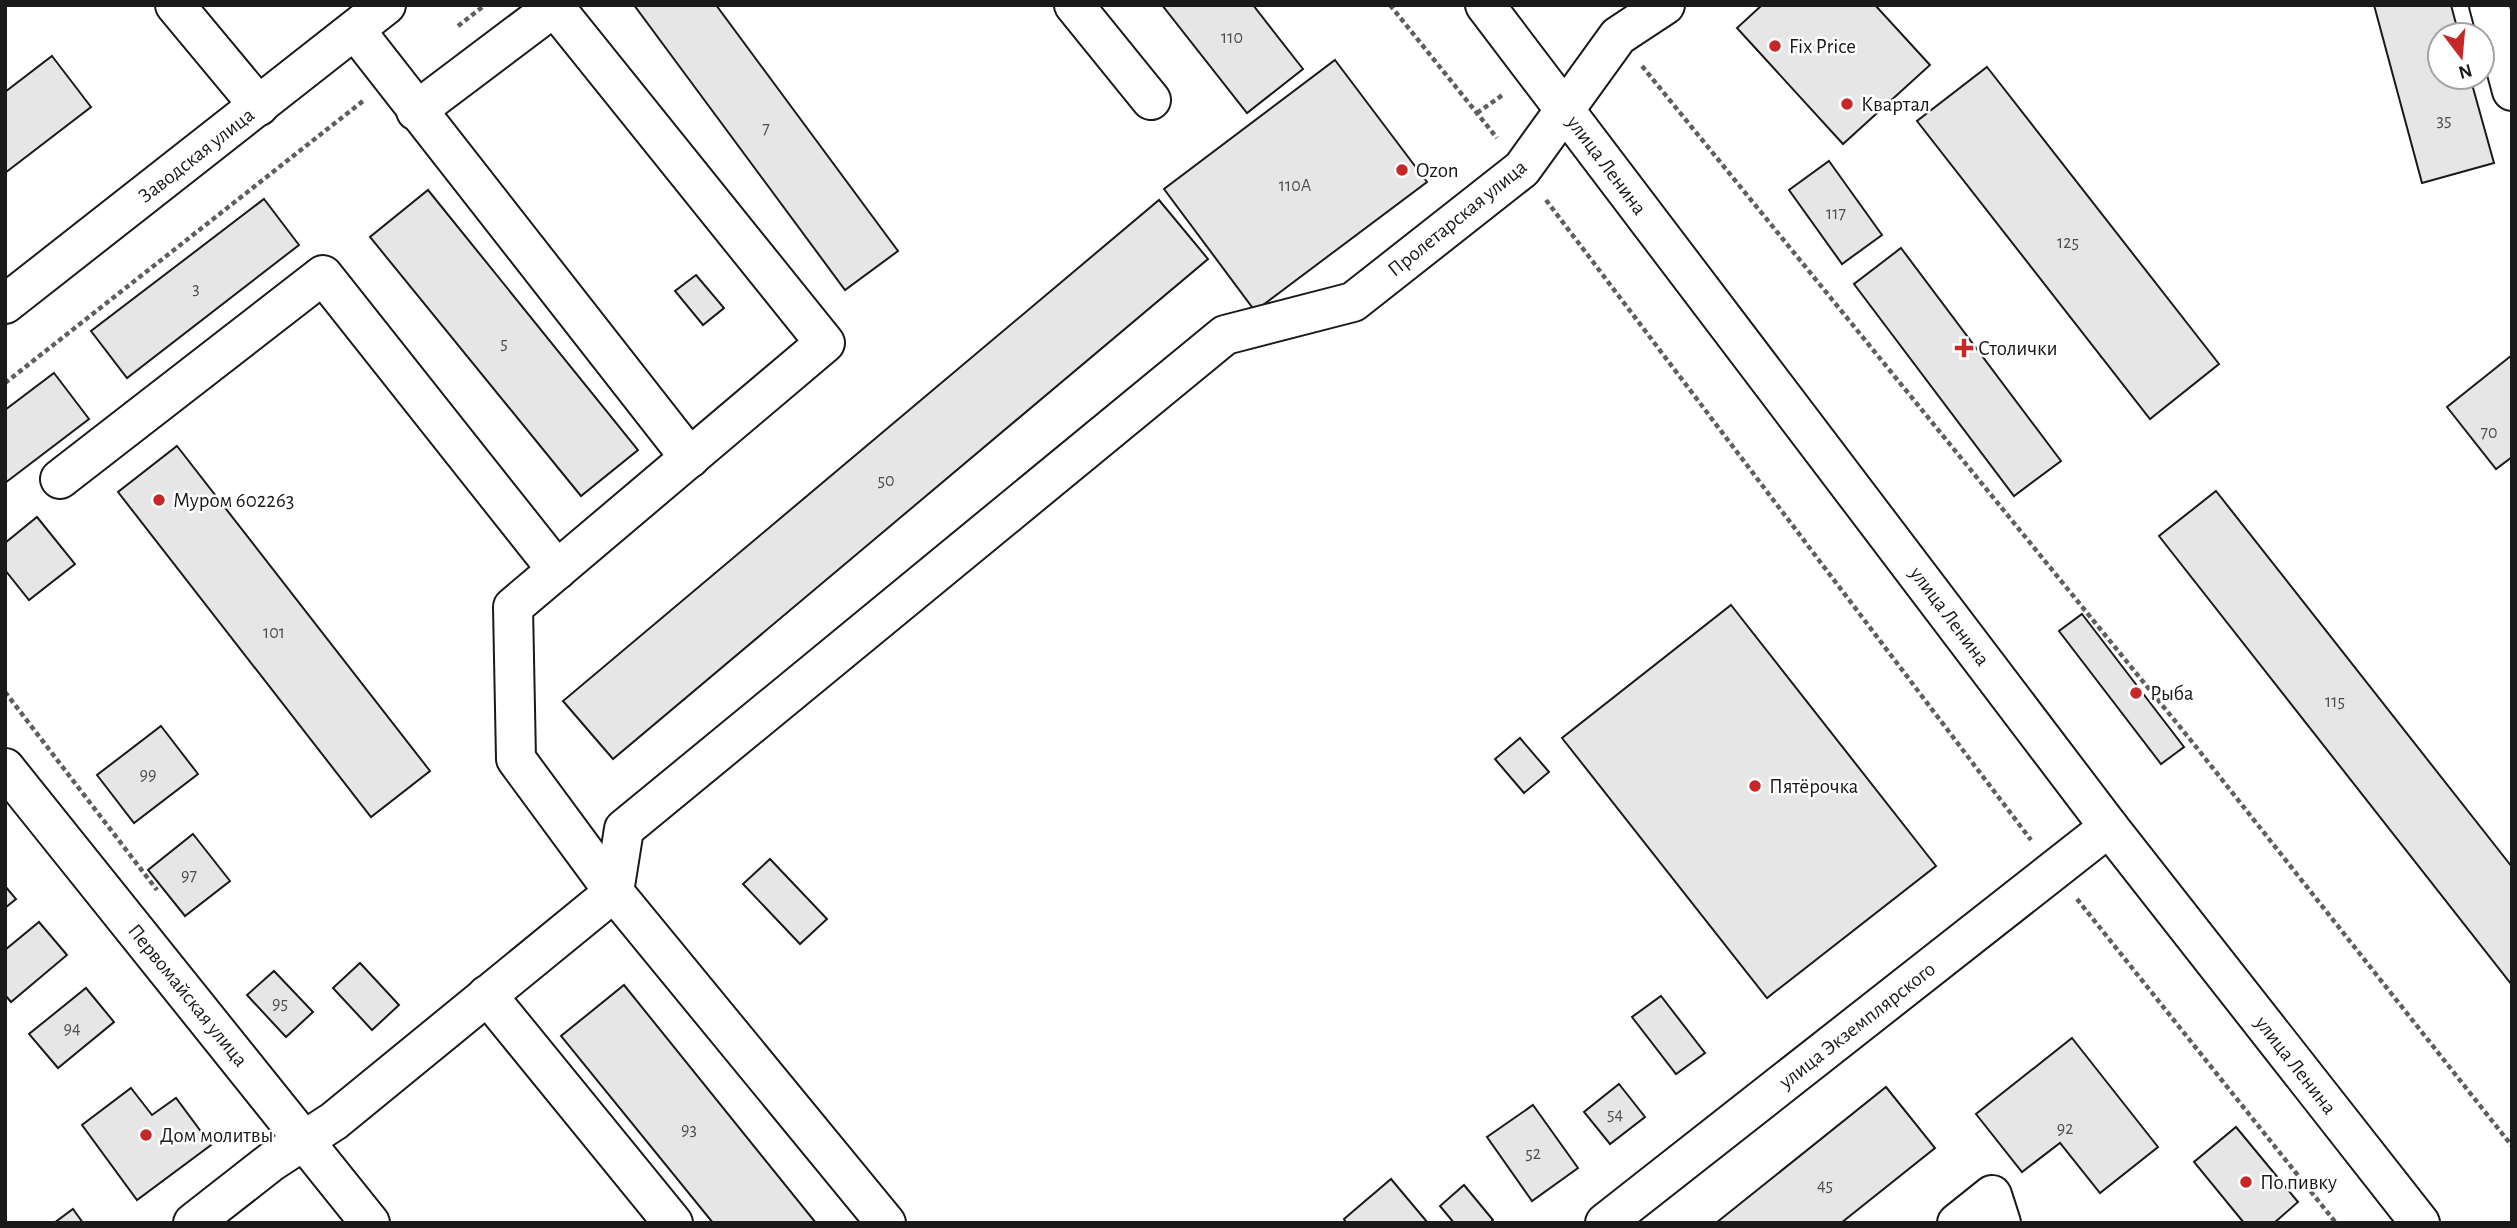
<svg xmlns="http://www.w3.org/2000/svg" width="2517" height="1228" viewBox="0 0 2517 1228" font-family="'Alegreya Sans',sans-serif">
  <rect width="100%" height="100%" fill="#fff"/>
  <g fill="#e6e6e6" stroke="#1a1a1a" stroke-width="2">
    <polygon points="634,5 716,5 898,251 845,290"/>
    <polygon points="1162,5 1253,5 1303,69 1247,113"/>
    <polygon points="1762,5 1875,5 1930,65 1843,144 1737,28"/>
    <polygon points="2374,5 2451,5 2459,35 2440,35 2440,77 2470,77 2494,163 2422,183"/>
    <polygon points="52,56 91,107 5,173 5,92"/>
    <polygon points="1335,60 1427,182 1255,311 1164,189"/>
    <polygon points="1987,67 2219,364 2150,419 1917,121"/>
    <polygon points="1829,161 1882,235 1842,264 1789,190"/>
    <polygon points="428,190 638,450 581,496 370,237"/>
    <polygon points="264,199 299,245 127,378 91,331"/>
    <polygon points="1159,200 1208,259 613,759 563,701"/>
    <polygon points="1901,248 2061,461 2014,496 1854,284"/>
    <polygon points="696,275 724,308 703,325 675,291"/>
    <polygon points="2512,355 2512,457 2496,469 2447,407"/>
    <polygon points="54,373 89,419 5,483 5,410"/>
    <polygon points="177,446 430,771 371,817 118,492"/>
    <polygon points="2216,491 2512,867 2512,985 2159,536"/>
    <polygon points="37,517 75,564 29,600 5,570 5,543"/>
    <polygon points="1731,605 1936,866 1767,998 1562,738"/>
    <polygon points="2082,614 2184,747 2161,764 2059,631"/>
    <polygon points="161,726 198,774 134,823 97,775"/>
    <polygon points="1520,738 1549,772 1524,793 1495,759"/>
    <polygon points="193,834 230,881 185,916 148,870"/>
    <polygon points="770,859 827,919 800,944 743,884"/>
    <polygon points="5,886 16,899 5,908"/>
    <polygon points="39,922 67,955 11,1002 5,995 5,950"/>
    <polygon points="360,963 399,1005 372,1030 333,988"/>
    <polygon points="274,971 313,1012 286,1037 247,995"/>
    <polygon points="624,985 816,1223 713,1223 561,1036"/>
    <polygon points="86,988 114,1022 58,1068 29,1034"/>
    <polygon points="1661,996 1705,1053 1676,1074 1632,1017"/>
    <polygon points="2072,1038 2158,1147 2100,1193 2060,1143 2022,1172 1976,1114"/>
    <polygon points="1619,1084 1645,1117 1610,1144 1584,1112"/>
    <polygon points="1886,1087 1935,1148 1841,1223 1716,1223"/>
    <polygon points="131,1088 152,1115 176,1098 211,1145 137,1200 82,1125"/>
    <polygon points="1533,1105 1578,1168 1532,1201 1487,1137"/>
    <polygon points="2236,1127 2298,1202 2274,1223 2244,1223 2194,1162"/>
    <polygon points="1391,1179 1428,1223 1346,1223 1344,1219"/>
    <polygon points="1464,1185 1493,1220 1490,1223 1454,1223 1440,1206"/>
    <polygon points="73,1209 83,1223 54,1223"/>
  </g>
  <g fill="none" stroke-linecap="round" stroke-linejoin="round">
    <defs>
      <g id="minor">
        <polyline points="175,5 259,106"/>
        <polyline points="553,5 825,343 513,607 516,759 614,892 886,1223"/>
        <polyline points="1074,5 1151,100"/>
        <polyline points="1485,5 2109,827 2420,1223"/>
        <polyline points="2489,5 2512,91"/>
        <polyline points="355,30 690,458"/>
        <polyline points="416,111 554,7"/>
        <polyline points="5,304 386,5"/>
        <polyline points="60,479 323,275 557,570"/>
        <polyline points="5,768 370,1223"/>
        <polyline points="487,995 673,1223"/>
        <polyline points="193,1223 271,1162 334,1121 614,892 624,829 1225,335 1353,302 1522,169 1618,36 1665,5"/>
        <polyline points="1605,1223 2109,827"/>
        <polyline points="1957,1223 1992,1195 2001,1223"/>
      </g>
    </defs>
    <use href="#minor" stroke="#1a1a1a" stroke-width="42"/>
    <g stroke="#5f5f5f" stroke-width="4.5" stroke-dasharray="5 3.5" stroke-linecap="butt">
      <polyline points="1390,5 1497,138"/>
      <polyline points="458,26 485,5"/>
      <polyline points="1642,66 2193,743 2512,1146"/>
      <polyline points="1477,113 1504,94"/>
      <polyline points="1546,200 2031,840"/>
      <polyline points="5,383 363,101"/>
      <polyline points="5,692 157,890"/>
      <polyline points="2077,899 2336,1223"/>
    </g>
    <use href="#minor" stroke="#fff" stroke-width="38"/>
  </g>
  <g fill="#c62828" stroke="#fff" stroke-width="2.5">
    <circle cx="1775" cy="46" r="7"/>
    <circle cx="1847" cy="104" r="7"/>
    <circle cx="1402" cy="170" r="7"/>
    <path d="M1960.5 337.5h7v7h7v7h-7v7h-7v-7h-7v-7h7z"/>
    <circle cx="159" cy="500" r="7"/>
    <circle cx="2136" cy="693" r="7"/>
    <circle cx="1755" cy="786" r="7"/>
    <circle cx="146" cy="1135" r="7"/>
    <circle cx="2246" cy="1182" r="7"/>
  </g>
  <g text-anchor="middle" stroke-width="5" stroke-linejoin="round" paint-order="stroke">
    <g font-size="18" fill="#4d4d4d">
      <text x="1232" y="43">110</text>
      <text x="2444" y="126">35</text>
      <text x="766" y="134">7</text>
      <text x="1295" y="191">110А</text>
      <text x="1836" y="219">117</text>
      <text x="2068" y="248">125</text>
      <text x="196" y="294">3</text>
      <text x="504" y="349">5</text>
      <text x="2489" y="438">70</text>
      <text x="886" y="486">50</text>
      <text x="274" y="638">101</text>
      <text x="2335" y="707">115</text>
      <text x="148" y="780">99</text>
      <text x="189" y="881">97</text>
      <text x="280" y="1009">95</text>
      <text x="72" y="1034">94</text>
      <text x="1615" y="1120">54</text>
      <text x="2065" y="1134">92</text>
      <text x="689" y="1135">93</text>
      <text x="1533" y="1159">52</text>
      <text x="1825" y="1191">45</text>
    </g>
    <g font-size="21" fill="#1a1a1a" stroke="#fff" text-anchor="start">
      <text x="1789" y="53">Fix Price</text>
      <text x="1861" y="111">Квартал</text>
      <text x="1416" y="177">Ozon</text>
      <text x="1978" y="355">Столички</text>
      <text x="173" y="507">Муром 602263</text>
      <text x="2150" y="700">Рыба</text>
      <text x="1769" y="793">Пятёрочка</text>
      <text x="160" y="1142">Дом молитвы</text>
      <text x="2260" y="1189">По пивку</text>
    </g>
    <g font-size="21" fill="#1a1a1a" stroke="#fff">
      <text transform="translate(196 155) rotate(-38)" y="7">Заводская улица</text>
      <text transform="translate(1607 165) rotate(53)" y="7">улица Ленина</text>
      <text transform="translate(1457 218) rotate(-39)" y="7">Пролетарская улица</text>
      <text transform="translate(1950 616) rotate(53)" y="7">улица Ленина</text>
      <text transform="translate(188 995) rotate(51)" y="7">Первомайская улица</text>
      <text transform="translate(1857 1025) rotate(-38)" y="7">улица Экземплярского</text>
      <text transform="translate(2296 1065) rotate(52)" y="7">улица Ленина</text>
    </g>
  </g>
  <rect width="2517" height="1228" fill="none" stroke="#1a1a1a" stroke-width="14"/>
  <g transform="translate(2461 56) rotate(164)"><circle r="33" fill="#ffffff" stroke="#a3a3a3" stroke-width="2"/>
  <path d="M0-5L12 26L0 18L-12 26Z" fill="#c62828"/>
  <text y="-10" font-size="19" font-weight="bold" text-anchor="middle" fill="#1a1a1a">N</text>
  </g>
</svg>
